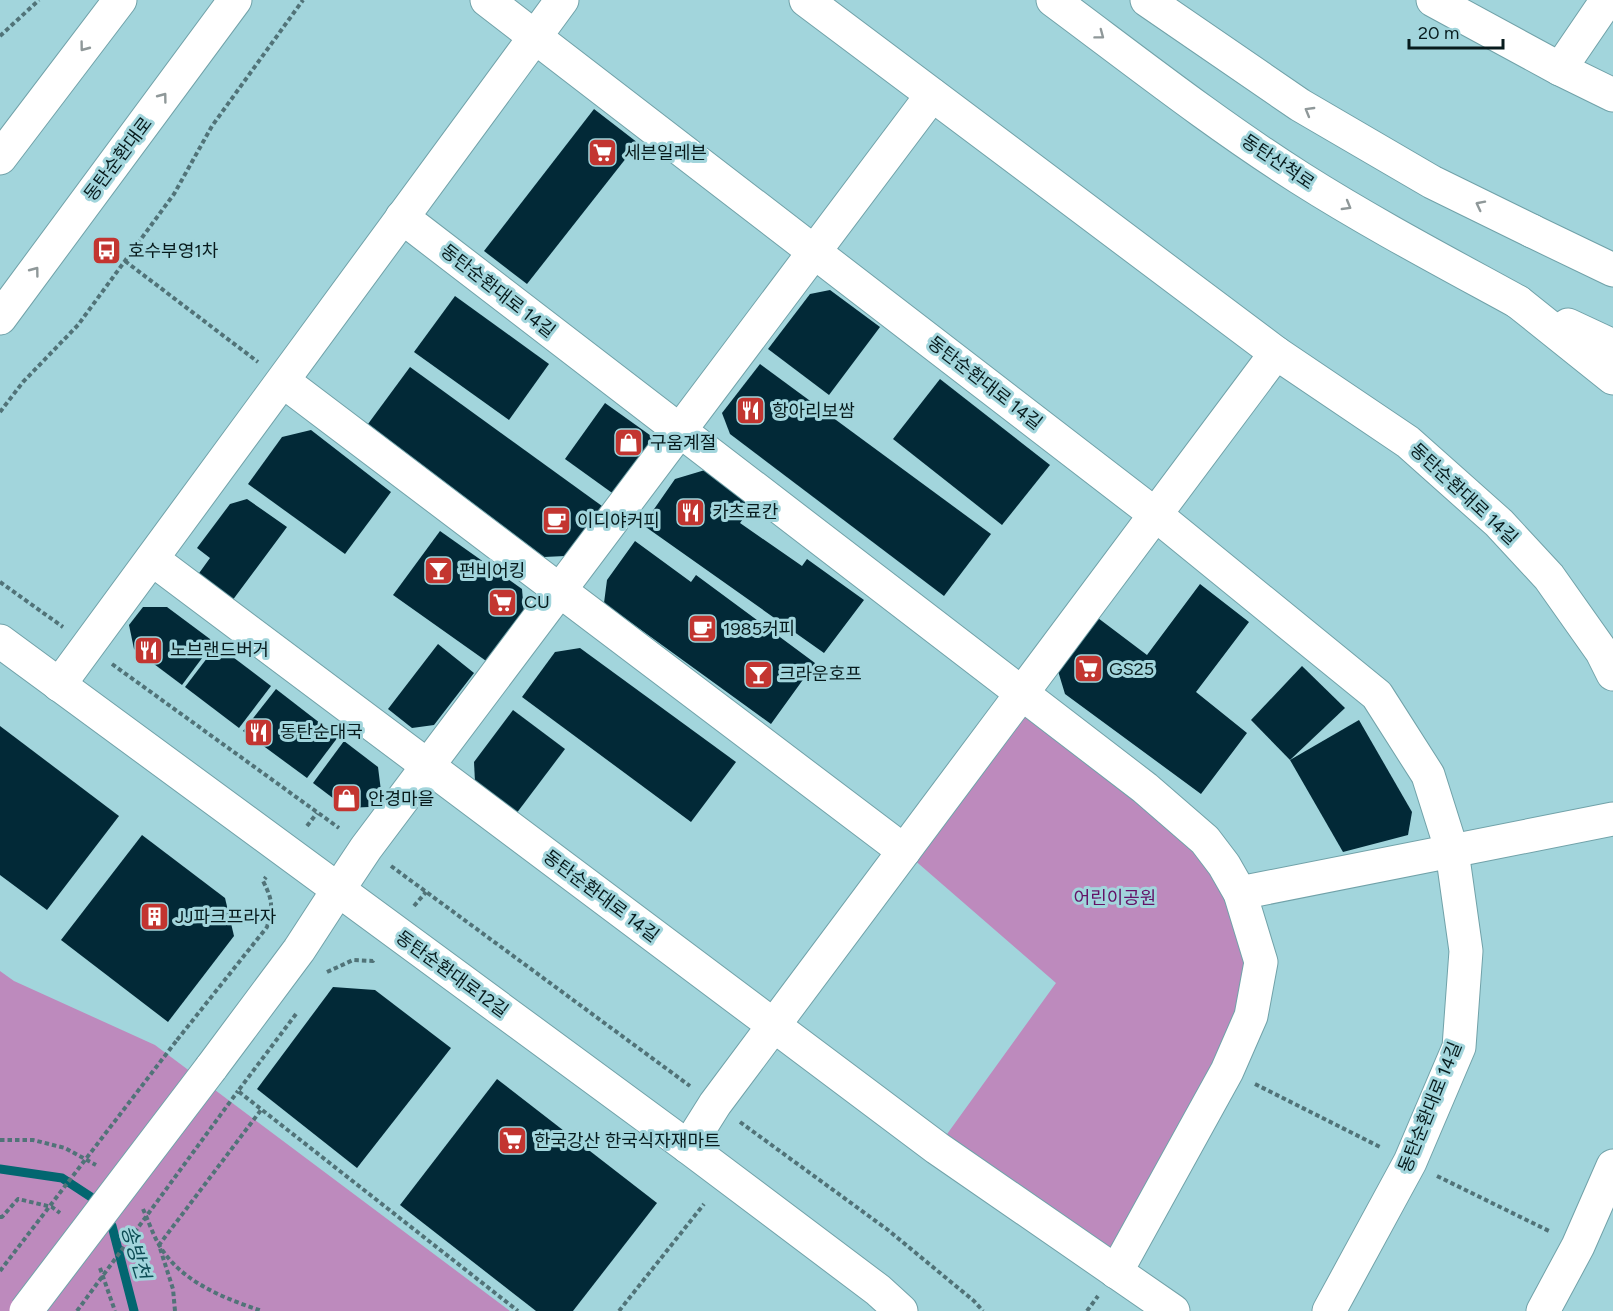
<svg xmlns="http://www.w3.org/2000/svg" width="1613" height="1311" viewBox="0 0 1613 1311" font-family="Figtree,'Noto Sans KR',sans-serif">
  <rect width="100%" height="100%" fill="#a2d5dc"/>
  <g fill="#bd8abd">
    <polygon points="1022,694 1205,840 1261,962 1116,1272 937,1148 1056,983 904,851"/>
    <polygon points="0,971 14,981 155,1045 510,1311 0,1311"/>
  </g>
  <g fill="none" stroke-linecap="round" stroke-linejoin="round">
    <polyline stroke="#026670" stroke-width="9" points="0,1169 62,1178 91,1197 112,1226 134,1311"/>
  </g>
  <g fill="#022937">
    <polygon points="594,109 638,143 527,284 484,251"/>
    <polygon points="830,290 880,327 829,395 768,349 810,294"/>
    <polygon points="455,296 549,364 509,420 414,352"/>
    <polygon points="760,364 991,534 944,596 730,434 722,413"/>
    <polygon points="410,367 602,506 565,556 544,557 368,424"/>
    <polygon points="940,379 1050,465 1002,525 893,439"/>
    <polygon points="605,403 654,438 615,495 565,459"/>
    <polygon points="311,430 391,492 345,554 248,484 282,437"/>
    <polygon points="705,470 754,504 740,523 802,566 807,559 864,600 824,653 643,525 675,479"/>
    <polygon points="247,499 287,527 232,601 197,576 210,558 197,548 230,504"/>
    <polygon points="440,531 522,589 524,613 489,663 393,595"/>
    <polygon points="635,541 691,582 696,575 815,663 771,724 604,603 607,580"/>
    <polygon points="1200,584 1249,622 1196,692 1247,733 1201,794 1065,694 1058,671 1098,618 1147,655"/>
    <polygon points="143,607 167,607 214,642 182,685 134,649 129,625"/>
    <polygon points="438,644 474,673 434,725 412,728 388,709"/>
    <polygon points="217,645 271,686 239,728 185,687"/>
    <polygon points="580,648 736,762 691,822 522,697 555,652"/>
    <polygon points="1302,666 1345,708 1290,760 1251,720"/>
    <polygon points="276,689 338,737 307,778 243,731"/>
    <polygon points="513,710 565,749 516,814 475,782 474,762"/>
    <polygon points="1359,720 1412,812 1408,835 1343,852 1290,760"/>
    <polygon points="0,726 119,816 47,910 0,875"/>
    <polygon points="344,741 378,767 381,791 369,807 346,808 313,783"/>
    <polygon points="142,835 225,898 234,936 168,1022 61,940"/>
    <polygon points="333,987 375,990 451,1048 357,1168 257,1089"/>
    <polygon points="497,1079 657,1203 573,1311 536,1311 400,1205"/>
  </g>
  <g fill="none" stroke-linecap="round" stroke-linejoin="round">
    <defs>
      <g id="minor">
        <polyline points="487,0 1156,515 1377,695 1428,775 1452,851 1466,951 1459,1047 1410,1162 1329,1311"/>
        <polyline points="806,0 1276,353 1408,442 1499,523 1549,577 1602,652 1613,674"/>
        <polyline points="1433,0 1560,69 1613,95"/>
        <polyline points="1560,69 1607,0"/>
        <polyline points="402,217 1145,788 1205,840 1224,865 1240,893 1261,962 1251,1016 1227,1071 1116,1272"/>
        <polyline points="283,381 904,851"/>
        <polyline points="152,559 937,1148 1173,1311"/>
        <polyline points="59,685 562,0"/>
        <polyline points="338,890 366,848 932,95"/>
        <polyline points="1240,893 1613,819"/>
        <polyline points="688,1147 715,1104 1276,353"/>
        <polyline points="1543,1311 1578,1246 1613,1166"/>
      </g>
      <g id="tertiary">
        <polyline points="0,641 688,1147 878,1290 901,1311"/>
        <polyline points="211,1068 299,950 338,890"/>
      </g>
      <g id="secondary">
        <path d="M 1053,0 C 1135,61 1215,124 1300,178 C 1371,223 1445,262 1518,302"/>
        <polyline points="1147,0 1300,105 1432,182 1532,231"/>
        <polyline points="0,158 120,0"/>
        <polyline points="0,318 235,0"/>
      </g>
      <g id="trunk">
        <polyline points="1532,231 1613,270"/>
        <polyline points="1518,302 1613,378"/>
        <polyline points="1568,325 1613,346"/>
      </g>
    </defs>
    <use href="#minor" stroke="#71a2a9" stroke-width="35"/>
    <use href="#tertiary" stroke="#71a2a9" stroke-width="35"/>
    <use href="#secondary" stroke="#71a2a9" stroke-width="35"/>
    <use href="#trunk" stroke="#71a2a9" stroke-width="35"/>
    <g stroke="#517378" stroke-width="4" stroke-dasharray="4.5 3" stroke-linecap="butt">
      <polyline points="0,36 39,0"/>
      <polyline points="125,261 258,362"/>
      <polyline points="0,412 23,382 78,325 174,194 212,126 303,0"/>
      <polyline points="0,582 63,627"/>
      <polyline points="112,664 339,828"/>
      <polyline points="307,826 317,813"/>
      <polyline points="391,866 690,1086"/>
      <polyline points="414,906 426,892"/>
      <polyline points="327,972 353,960 373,961 375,958"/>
      <polyline points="296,1014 238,1091 518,1311"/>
      <path d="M 177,1040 L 267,927 C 273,906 273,901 263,881 L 266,877"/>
      <polyline points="1255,1084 1382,1148"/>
      <polyline points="740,1122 888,1230 974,1301 983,1311"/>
      <polyline points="0,1140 33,1140 65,1148 96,1165"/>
      <polyline points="1437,1176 1549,1231"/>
      <path d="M 143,1209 C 148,1220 152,1232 158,1243 C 179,1281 223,1298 262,1311"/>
      <polyline points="0,1217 2,1217 18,1199 52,1207 60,1213"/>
      <polyline points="100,1268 115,1311"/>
      <polyline points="175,1311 173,1289 159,1245 261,1110"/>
      <polyline points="619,1311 704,1204"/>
      <polyline points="1087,1311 1098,1296"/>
    </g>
    <use href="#minor" stroke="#fff" stroke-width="33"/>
    <use href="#tertiary" stroke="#fff" stroke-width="33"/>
    <use href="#secondary" stroke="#fff" stroke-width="33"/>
    <use href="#trunk" stroke="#fff" stroke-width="33"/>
    <defs>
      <polyline id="tertiary-bridge" points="26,1311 211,1068"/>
    </defs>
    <use href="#tertiary-bridge" stroke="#71a2a9" stroke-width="35" stroke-linecap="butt"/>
    <g stroke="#517378" stroke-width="4" stroke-dasharray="4.5 3" stroke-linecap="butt">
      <polyline points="0,1271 177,1040"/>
      <polyline points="77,1311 238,1091"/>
    </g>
    <use href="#tertiary-bridge" stroke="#fff" stroke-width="33"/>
  </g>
  <defs><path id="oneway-chevron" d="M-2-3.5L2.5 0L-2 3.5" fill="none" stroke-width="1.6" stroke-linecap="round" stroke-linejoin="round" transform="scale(1.5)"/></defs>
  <g stroke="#8f9899">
    <use href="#oneway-chevron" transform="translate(1100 35) rotate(37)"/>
    <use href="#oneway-chevron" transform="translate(84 47) rotate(127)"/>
    <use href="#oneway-chevron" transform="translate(163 97) rotate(-53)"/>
    <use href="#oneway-chevron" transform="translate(1309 111) rotate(-150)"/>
    <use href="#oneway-chevron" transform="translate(1480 205) rotate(-153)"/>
    <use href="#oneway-chevron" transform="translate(1347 206) rotate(30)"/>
    <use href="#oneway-chevron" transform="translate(35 271) rotate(-53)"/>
  </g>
  <defs>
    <symbol id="supermarket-square" viewBox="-11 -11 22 22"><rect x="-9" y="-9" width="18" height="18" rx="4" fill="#c33530" stroke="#a2d5dc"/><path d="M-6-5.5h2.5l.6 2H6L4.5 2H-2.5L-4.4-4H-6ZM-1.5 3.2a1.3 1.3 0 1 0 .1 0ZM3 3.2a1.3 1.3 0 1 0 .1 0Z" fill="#fff"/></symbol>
    <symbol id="bus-square" viewBox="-11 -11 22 22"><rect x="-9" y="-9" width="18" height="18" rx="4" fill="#c33530" stroke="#a2d5dc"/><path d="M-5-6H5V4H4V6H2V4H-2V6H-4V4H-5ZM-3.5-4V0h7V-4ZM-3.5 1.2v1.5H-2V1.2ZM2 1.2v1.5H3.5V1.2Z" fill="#fff"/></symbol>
    <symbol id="restaurant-square" viewBox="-11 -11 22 22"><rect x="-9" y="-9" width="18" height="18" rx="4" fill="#c33530" stroke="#a2d5dc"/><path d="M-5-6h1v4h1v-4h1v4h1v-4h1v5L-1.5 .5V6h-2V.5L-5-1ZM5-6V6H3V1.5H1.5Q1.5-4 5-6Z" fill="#fff"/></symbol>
    <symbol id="shop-square" viewBox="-11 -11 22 22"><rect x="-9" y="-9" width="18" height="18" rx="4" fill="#c33530" stroke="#a2d5dc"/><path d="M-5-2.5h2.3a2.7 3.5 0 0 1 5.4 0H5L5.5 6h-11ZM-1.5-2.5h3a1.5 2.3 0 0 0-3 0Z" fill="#fff"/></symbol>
    <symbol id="cafe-square" viewBox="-11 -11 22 22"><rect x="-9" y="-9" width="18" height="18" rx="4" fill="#c33530" stroke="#a2d5dc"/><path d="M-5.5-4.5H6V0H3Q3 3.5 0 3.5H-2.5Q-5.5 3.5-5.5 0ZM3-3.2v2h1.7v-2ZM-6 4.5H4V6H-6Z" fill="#fff"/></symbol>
    <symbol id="bar-square" viewBox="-11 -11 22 22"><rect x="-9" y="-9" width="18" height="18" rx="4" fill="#c33530" stroke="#a2d5dc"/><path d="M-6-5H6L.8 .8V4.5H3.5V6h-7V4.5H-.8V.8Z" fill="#fff"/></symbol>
    <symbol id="building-square" viewBox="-11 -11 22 22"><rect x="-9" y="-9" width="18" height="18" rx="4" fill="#c33530" stroke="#a2d5dc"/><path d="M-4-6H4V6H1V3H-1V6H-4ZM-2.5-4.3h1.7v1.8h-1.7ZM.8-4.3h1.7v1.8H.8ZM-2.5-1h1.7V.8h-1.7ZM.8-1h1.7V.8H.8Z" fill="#fff"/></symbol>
  </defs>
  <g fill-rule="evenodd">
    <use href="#supermarket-square" x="586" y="136" width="33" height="33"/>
    <use href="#bus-square" x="90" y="234" width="33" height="33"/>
    <use href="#restaurant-square" x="734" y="394" width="33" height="33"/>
    <use href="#shop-square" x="612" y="426" width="33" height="33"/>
    <use href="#restaurant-square" x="674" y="496" width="33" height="33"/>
    <use href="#cafe-square" x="540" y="504" width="33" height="33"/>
    <use href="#bar-square" x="422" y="554" width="33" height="33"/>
    <use href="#supermarket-square" x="486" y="586" width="33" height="33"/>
    <use href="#cafe-square" x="686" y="612" width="33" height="33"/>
    <use href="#restaurant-square" x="132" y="634" width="33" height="33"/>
    <use href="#supermarket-square" x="1072" y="652" width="33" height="33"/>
    <use href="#bar-square" x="742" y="658" width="33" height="33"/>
    <use href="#restaurant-square" x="242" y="716" width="33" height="33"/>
    <use href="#shop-square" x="330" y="782" width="33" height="33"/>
    <use href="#building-square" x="138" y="900" width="33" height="33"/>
    <use href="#supermarket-square" x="496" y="1124" width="33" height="33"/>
  </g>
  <g text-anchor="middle" stroke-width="6" stroke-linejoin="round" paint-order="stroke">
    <g font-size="18" fill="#071b1d" stroke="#a2d5dc" text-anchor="start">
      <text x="624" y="159">세븐일레븐</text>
      <text x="128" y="257">호수부영1차</text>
      <text x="772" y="417">항아리보쌈</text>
      <text x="650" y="449">구움계절</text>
      <text x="712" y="518">카츠료칸</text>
      <text x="577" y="527">이디야커피</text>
      <text x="459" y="577">펀비어킹</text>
      <text x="524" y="608">CU</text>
      <text x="723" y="635">1985커피</text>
      <text x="170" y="656">노브랜드버거</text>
      <text x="1109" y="675">GS25</text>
      <text x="779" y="680">크라운호프</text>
      <text x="280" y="738">동탄순대국</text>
      <text x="368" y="805">안경마을</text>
      <text x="175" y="923">JJ파크프라자</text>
      <text x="534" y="1147">한국강산 한국식자재마트</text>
    </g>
    <g font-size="18" fill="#071b1d" stroke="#a2d5dc">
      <text transform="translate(118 159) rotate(-53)" y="6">동탄순환대로</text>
      <text transform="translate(1278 162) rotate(34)" y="6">동탄산척로</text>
      <text transform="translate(498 291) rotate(38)" y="6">동탄순환대로 14길</text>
      <text transform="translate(985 383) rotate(38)" y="6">동탄순환대로 14길</text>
      <text transform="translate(1464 494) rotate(43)" y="6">동탄순환대로 14길</text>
      <text transform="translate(601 896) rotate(37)" y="6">동탄순환대로 14길</text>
      <text transform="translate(452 974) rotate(36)" y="6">동탄순환대로12길</text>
      <text transform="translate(1430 1107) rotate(-68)" y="6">동탄순환대로 14길</text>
    </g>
    <g font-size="18" fill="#641166" stroke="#a2d5dc">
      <text x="1115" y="904">어린이공원</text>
    </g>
    <g font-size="20" font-style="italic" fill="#0d4c54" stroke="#a2d5dc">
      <text transform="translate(136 1252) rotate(73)" y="7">송방천</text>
    </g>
  </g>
  <path d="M1409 39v9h94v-9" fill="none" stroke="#071b1d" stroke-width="3"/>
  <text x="1418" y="39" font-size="18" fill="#071b1d" stroke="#a2d5dc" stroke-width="4.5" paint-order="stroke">20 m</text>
</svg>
